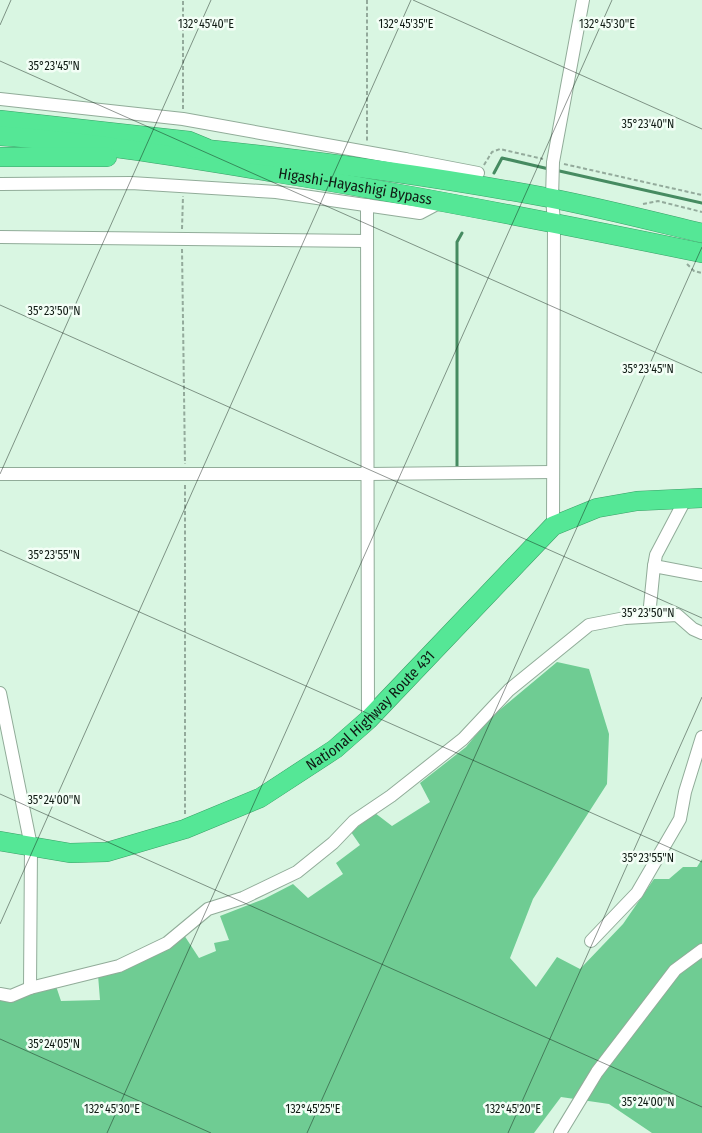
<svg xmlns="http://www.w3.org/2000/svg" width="702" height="1133" viewBox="0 0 702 1133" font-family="'Fira Sans Condensed',sans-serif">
  <rect width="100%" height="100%" fill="#d9f6e2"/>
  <polygon fill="#6fcc93" points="557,662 589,669 609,734 607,784 533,899 510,958 536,987 557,957 580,969 623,924 654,879 669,879 683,867 697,867 702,859 702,1133 652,1133 609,1104 561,1097 534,1133 0,1133 0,998 56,986 61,1001 100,1000 98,975 184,935 199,958 216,951 214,943 229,940 220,916 264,899 293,884 308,898 343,874 336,863 360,845 351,832 375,813 392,826 430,802 420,783 466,747 490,718"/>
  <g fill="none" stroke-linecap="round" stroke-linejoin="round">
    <g stroke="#468b61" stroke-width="3">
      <polyline points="555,170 702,203"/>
      <polyline points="494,173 502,158 549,169"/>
      <polyline points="457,469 457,242 462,233"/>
    </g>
    <defs>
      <g id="minor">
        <polyline points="0,99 183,119 405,159 420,176"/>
        <polyline points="405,159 478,173"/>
        <polyline points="0,184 131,183 276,192 420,213 435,205 444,203"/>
        <polyline points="367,205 368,720"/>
        <polyline points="0,237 366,241"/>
        <polyline points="0,474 369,474 552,472"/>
        <polyline points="553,526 554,222 552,198 553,162 583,0"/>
        <polyline points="654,566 656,555 686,498"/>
        <polyline points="649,616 654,566 702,575"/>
        <polyline points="0,693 31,846 30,988"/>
        <polyline points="591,941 637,893 680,819 685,792 702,737"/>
        <polyline points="0,994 11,996 30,988 119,966 167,943 208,909 243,898 297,872 333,843 354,821 391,796 463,739 509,690 589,625 625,618 677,615 693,629 702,633"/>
        <polyline points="560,1133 597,1072 675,970 702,950"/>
      </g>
      <g id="highway">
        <polyline points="0,120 189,141 206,148"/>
        <path id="s1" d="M 0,136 C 93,142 186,158 278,173 C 420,196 561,224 702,253"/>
        <path d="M 194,148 C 313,160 432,176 550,198 C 601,208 652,221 702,233"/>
        <polyline points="0,157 107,157"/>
        <path id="s2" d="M 0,841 L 70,853 L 107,852 L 185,829 L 260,798 L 335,749 L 368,720 L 553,526 L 597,508 L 637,501 L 702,498"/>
      </g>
    </defs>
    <use href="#minor" stroke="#91ac99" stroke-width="14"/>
    <use href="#highway" stroke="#3c9f68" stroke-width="20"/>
    <g stroke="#93aa9b" stroke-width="2" stroke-dasharray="4 2.5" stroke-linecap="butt">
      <polyline points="367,0 367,141"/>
      <polyline points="183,109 183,0"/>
      <polyline points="564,164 702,195"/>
      <polyline points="484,165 492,152 500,149 543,159"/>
      <polyline points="643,204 658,201 702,212"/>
      <polyline points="182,229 183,196"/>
      <polyline points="182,249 185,464"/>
      <polyline points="687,264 694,271 702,273"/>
      <polyline points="185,814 185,484"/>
    </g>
    <use href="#minor" stroke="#fff" stroke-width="12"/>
    <use href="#highway" stroke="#55e796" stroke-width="19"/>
  </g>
  <path fill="none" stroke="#0f1a13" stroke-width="1" stroke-opacity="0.45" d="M 413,0 L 702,129M 0,25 L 11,0M 0,61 L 702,373M 0,305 L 702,618M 0,474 L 211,0M 0,550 L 702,862M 0,794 L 702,1107M 0,924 L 411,0M 0,1039 L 211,1133M 107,1133 L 612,0M 307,1133 L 702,247M 508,1133 L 702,697"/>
  <g text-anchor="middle" stroke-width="5" stroke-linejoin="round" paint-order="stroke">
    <g font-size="15" fill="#0f1a13" stroke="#f3fef6">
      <text dy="5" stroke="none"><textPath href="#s1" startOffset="359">Higashi-Hayashigi Bypass</textPath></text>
      <text dy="5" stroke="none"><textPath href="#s2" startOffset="412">National Highway Route 431</textPath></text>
    </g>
  </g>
  <g font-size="12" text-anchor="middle" fill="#0f1a13" stroke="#f3fef6" stroke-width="5" stroke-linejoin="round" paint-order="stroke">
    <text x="206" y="28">132°45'40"E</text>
    <text x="406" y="28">132°45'35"E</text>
    <text x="607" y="28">132°45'30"E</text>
    <text x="54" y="70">35°23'45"N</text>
    <text x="648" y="128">35°23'40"N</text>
    <text x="54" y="315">35°23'50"N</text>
    <text x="648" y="373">35°23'45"N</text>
    <text x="54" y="559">35°23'55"N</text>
    <text x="648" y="617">35°23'50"N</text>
    <text x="54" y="804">35°24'00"N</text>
    <text x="648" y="862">35°23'55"N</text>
    <text x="54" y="1048">35°24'05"N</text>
    <text x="648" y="1106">35°24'00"N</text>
    <text x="112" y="1113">132°45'30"E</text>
    <text x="313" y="1113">132°45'25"E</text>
    <text x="513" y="1113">132°45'20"E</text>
  </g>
</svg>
